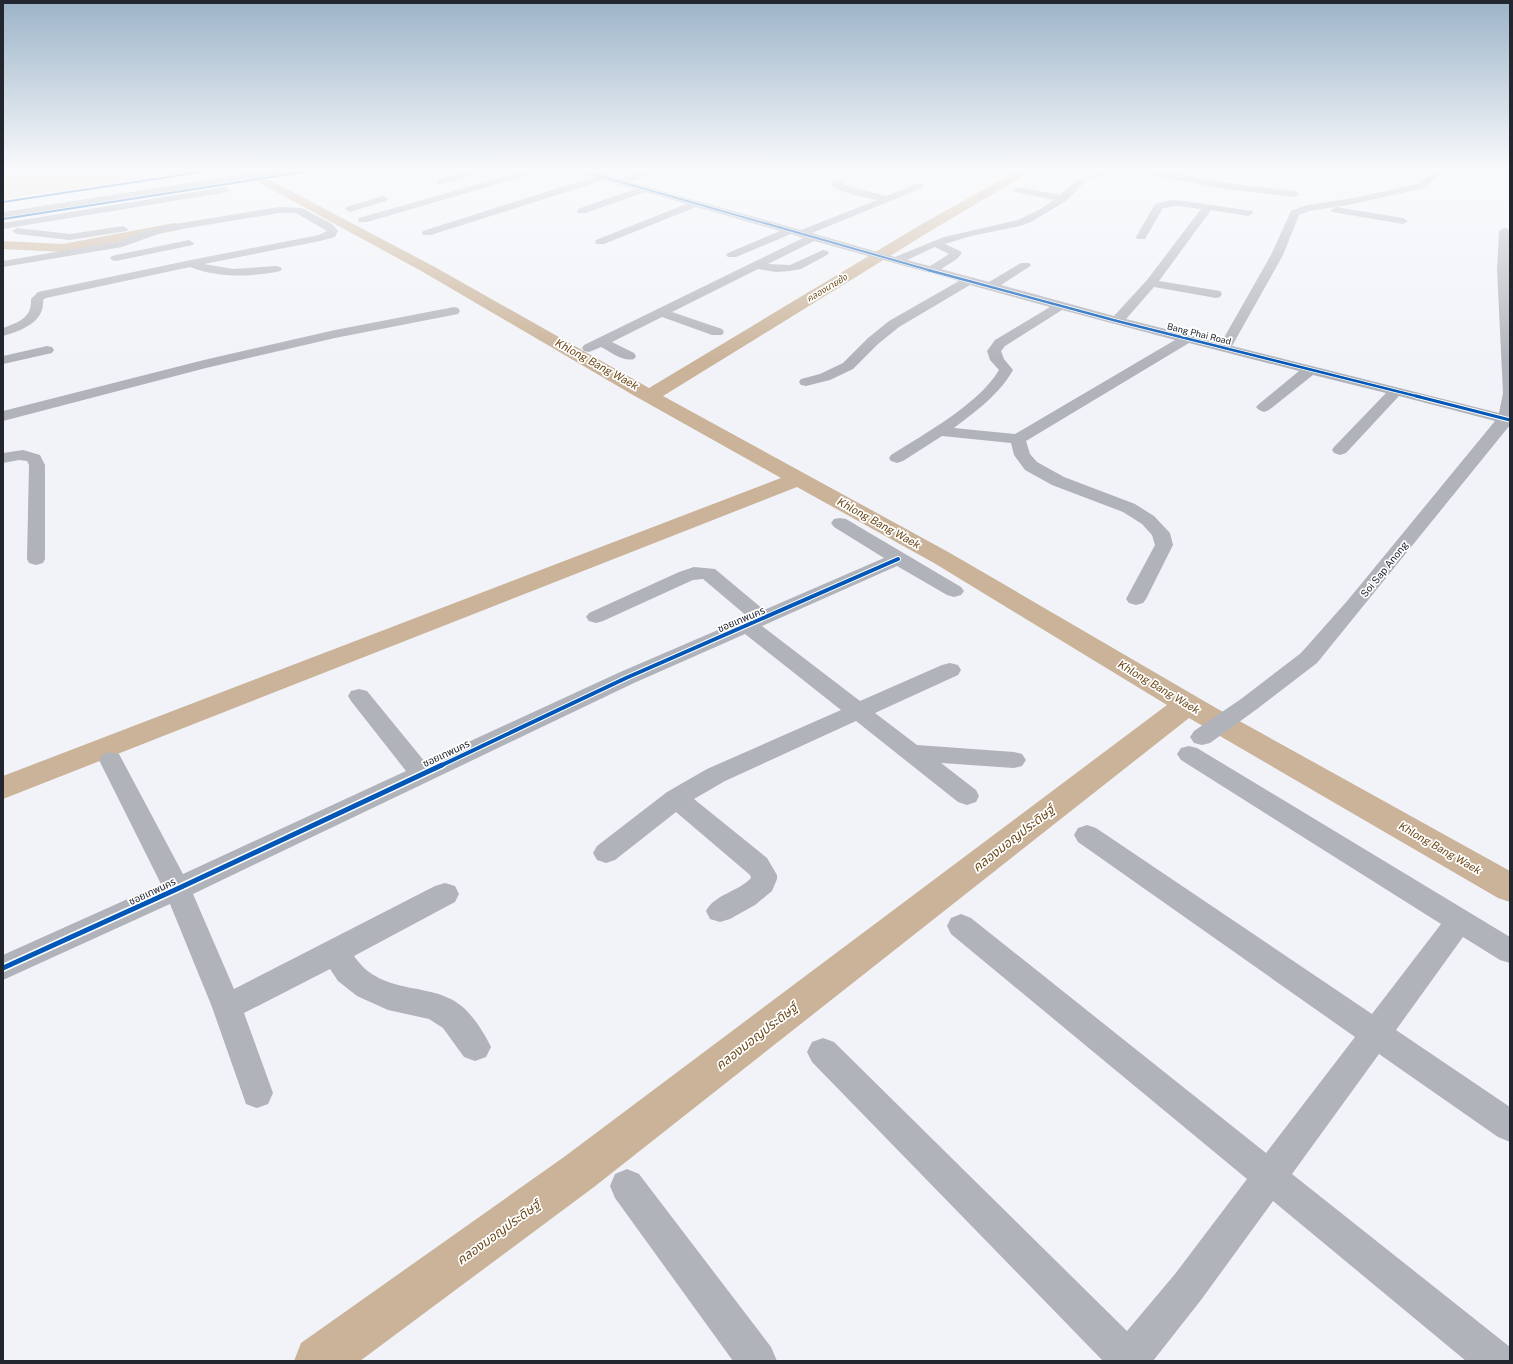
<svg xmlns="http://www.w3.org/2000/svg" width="1513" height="1364" viewBox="0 0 1513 1364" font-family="'Public Sans','Noto Sans Thai',sans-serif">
  <rect width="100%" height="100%" fill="#f2f3f8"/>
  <polygon fill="#eedecf" points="3,170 199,170 199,171 3,199"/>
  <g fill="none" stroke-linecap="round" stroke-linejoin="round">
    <g fill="#cab399" fill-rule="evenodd">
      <polygon points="236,170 251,170 433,266 649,388 922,224 1019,170 1033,170 932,230 663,396 950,553 1216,708 1510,871 1510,902 1498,898 1189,718 594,1187 360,1361 294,1361 301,1343 564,1157 1167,705 934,563 797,487 3,799 3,776 781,478 633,395 423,272"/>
      <polygon points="174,223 179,224 181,227 179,230 63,252 3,249 3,241 63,244"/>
    </g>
    <g fill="#b1b3ba" fill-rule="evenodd">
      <polygon points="470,170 485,170 441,185 436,182 438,180"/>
      <polygon points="529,170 545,170 367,222 359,222 358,220 359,218"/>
      <path d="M 575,170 L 591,170 L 620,179 L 649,170 L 664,170 L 630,182 L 801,230 L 877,200 C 865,197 838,193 830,184 L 836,180 L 842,180 L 844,182 L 842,184 L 847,186 L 886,196 L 916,184 L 922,184 L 924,186 L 922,188 L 812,233 L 895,257 L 944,237 L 1018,220 L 1039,210 L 1054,200 L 1016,192 L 1014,190 L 1016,188 L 1019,187 L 1060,195 L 1078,179 L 1084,179 L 1086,181 L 1066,201 L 1031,222 L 1020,226 L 971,236 L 945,244 L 960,251 L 962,253 L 957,259 L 941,269 L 989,282 L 1021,263 L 1029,263 L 1031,265 L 1029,267 L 1001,285 L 1114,316 L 1147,280 L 1201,209 L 1177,206 L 1163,208 L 1145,239 L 1137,239 L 1136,237 L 1155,204 L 1171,200 L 1184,201 L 1252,211 L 1253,213 L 1248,216 L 1211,210 L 1159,281 L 1220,291 L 1222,294 L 1220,297 L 1216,298 L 1154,287 L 1126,319 L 1221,343 L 1271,255 L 1291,211 L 1307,205 L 1348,199 L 1418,184 L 1435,170 L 1445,170 L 1424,188 L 1348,205 L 1309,211 L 1299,215 L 1283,255 L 1232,346 L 1499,413 L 1503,393 L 1497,269 L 1499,231 L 1504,228 L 1508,229 L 1509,231 L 1510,425 L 1317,663 L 1257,709 L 1210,743 L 1202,745 L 1194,743 L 1190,737 L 1194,731 L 1241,699 L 1301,653 L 1348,600 L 1495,421 L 1399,396 L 1346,453 L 1340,455 L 1334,453 L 1332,450 L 1334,447 L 1386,393 L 1313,375 L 1269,410 L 1264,412 L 1259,410 L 1256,407 L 1259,404 L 1299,371 L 1189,343 L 1026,441 L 1030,454 L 1037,462 L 1064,477 L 1135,504 L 1154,516 L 1170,533 L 1173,545 L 1146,599 L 1143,603 L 1136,605 L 1129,603 L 1126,599 L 1155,545 L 1152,535 L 1142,524 L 1123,512 L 1052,485 L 1025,470 L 1014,455 L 1011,443 L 942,436 L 903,461 L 897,463 L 891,461 L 889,458 L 891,455 C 924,434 979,404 999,370 L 990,360 L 987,351 L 995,340 L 1050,307 L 970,285 L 899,327 L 878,344 L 853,369 L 830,380 L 806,386 L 801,385 L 799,382 L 801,379 L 820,374 L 843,363 L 868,338 L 889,321 L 959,281 L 814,241 L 768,264 L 790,265 L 823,250 L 827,251 L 829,253 L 827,255 L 801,269 L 790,271 L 776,272 L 758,269 L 672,312 L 722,329 L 724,332 L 722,335 L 712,335 L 662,317 L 612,342 L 634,353 L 636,356 L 634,359 C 623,362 611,352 601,347 L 589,352 L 584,351 L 582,348 L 584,345 L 803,238 L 791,234 L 736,257 L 728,257 L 726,255 L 728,253 L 780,231 L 696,207 L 604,244 L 596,244 L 595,242 L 596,240 L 686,204 L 645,192 L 586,213 L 578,213 L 577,211 L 578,209 L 635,189 L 603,180 L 431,235 L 423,235 L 422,233 L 423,231 L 593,177 ZM 935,247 L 949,254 L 930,266 L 907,260 ZM 1062,310 L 1175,340 L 1015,434 L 954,428 C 976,411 999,395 1013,370 L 1004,359 L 1001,351 L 1005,346 Z"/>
      <polygon points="1098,170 1109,170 1098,178 1092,178 1090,176"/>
      <polygon points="1136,170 1157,170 1226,183 1295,191 1300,194 1295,197 1226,189 1140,173"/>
      <polygon points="1481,170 1501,170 1510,172 1510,178"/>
      <polygon points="225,187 230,190 228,192 3,229 3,223"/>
      <polygon points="383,196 386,197 388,199 386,201 350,212 345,209 346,207"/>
      <path d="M 279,207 L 302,208 L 332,224 L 338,231 L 335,237 L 320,241 L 204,264 L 233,269 L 276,266 L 280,267 L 282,269 L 280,271 L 276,272 C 246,277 219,278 190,267 L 46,298 L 43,300 C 45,322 21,331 3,336 L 3,328 C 19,322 32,318 31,299 L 38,292 L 191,260 L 319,235 L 327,231 L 296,213 L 279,213 L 164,232 L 122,247 L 3,267 L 3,261 L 121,241 L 144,231 L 163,226 Z"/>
      <polygon points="1336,207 1403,218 1408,221 1403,224 1332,212 1331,210"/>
      <polygon points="123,226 128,229 127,231 70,240 17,234 12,231 17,228 70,234"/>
      <polygon points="189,240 194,243 193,245 116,261 112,260 110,258 112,256 116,255"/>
      <polygon points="454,307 458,308 460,311 458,314 335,338 206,368 3,421 3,411 204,360 335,330"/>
      <polygon points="47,346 52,347 54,350 52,353 3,364 3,356"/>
      <polygon points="23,450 40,455 45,465 45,559 43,563 36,565 29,563 27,559 29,465 27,461 19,460 3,463 3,453"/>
      <path d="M 840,518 L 846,519 L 961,587 L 964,591 L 961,595 L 954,597 L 947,595 L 897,566 L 762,626 L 860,701 L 942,665 L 950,663 L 958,665 L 961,670 L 958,675 L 875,713 L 917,745 L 1014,752 L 1022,754 L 1026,760 L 1022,766 L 1014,768 L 941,763 L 976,790 L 979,796 L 976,802 L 967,805 L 958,802 L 856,721 L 725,781 L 694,799 L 767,858 L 777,875 L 777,879 L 772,891 L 755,905 L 730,919 L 720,922 L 710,919 L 706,911 C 715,894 738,892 751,878 L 750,875 L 676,812 L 615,860 L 606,863 L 597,860 L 593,853 L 597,846 L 667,792 L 707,769 L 841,710 L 745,634 L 634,683 L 193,894 L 234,989 L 435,886 L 445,883 L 455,886 L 459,894 L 455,902 L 354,956 C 383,999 434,979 465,1009 C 475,1019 485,1034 491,1047 L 486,1057 L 475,1061 L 464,1057 L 443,1028 L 429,1019 L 388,1010 L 357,996 L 338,981 L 330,969 L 244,1013 L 273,1093 L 268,1104 L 257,1108 L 246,1104 L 212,1007 L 170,904 L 3,980 L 3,955 L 161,884 L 99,760 L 103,754 L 111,752 L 119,754 L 183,874 L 406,771 L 351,701 L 348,696 L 351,691 L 359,689 L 367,691 L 425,762 L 618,673 L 748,617 L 703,579 L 693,580 L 603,621 L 596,623 L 589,621 L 586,617 L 589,613 L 679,572 L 694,567 L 715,569 L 764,610 L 884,558 L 834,527 L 831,523 L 834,519 Z"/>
      <polygon points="1189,746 1197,748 1510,937 1510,963 1500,960 1463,937 1396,1030 1510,1107 1510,1142 1498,1137 1379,1054 1292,1174 1510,1347 1510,1361 1466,1361 1273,1201 1201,1300 1153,1361 1103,1361 812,1062 807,1052 812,1042 823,1038 834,1042 1127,1331 1175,1274 1247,1179 951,934 947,926 951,918 961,914 971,918 1266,1153 1355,1037 1078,842 1074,835 1078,828 1087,825 1096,828 1372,1014 1441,924 1181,760 1177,754 1181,748"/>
      <polygon points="627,1169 639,1174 771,1347 777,1361 733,1361 615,1198 610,1186 615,1174"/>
    </g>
    <polygon fill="#b4b7bd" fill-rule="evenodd" points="271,170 296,170 292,173 3,218 3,212"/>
    <defs>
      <g id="cycleway-far4">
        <polyline points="579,170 932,271"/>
        <polyline points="3,202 215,170"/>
        <polyline points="3,219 317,170"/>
      </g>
      <polyline id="cycleway-far3" points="928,270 1117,321 1420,397"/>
      <polyline id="cycleway-far2" points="1416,396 1510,420"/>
      <polyline id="cycleway-far1" points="440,766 626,678 898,559"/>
      <polyline id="cycleway" points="3,968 177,889 442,765"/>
    </defs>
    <use href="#cycleway-far4" stroke="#fff" stroke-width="3"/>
    <use href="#cycleway-far3" stroke="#fff" stroke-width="4"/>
    <use href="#cycleway-far2" stroke="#fff" stroke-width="5"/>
    <use href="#cycleway-far1" stroke="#fff" stroke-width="6"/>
    <use href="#cycleway" stroke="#fff" stroke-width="8"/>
    <use href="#cycleway-far4" stroke="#0057b8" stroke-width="2"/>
    <use href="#cycleway-far3" stroke="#0057b8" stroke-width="2.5"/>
    <use href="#cycleway-far2" stroke="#0057b8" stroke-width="3"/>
    <use href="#cycleway-far1" stroke="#0057b8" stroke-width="4"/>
    <use href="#cycleway" stroke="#0057b8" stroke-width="5"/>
  </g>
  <linearGradient id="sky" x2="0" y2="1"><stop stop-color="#9cb4c8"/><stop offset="0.47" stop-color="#f9fafc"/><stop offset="1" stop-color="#f9fafc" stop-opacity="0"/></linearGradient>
  <rect width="1513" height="361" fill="url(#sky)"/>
  <g text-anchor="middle" stroke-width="3.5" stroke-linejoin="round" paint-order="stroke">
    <g font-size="9" font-style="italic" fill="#6d4a1b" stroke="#fff">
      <text transform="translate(827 288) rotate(-31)" y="3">คลองนายย้ง</text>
    </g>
    <g font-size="9" fill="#22262f" stroke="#fff">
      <text transform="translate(1199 334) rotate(14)" y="3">Bang Phai Road</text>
    </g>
    <g font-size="10" fill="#22262f" stroke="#fff">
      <text transform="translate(1384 569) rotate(-51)" y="4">Soi Sap Anong</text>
      <text transform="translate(741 619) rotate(-23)" y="4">ซอยเทพนคร</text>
      <text transform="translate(446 753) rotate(-25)" y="4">ซอยเทพนคร</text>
      <text transform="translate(152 891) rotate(-25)" y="4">ซอยเทพนคร</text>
    </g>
    <g font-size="11" font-style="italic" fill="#6d4a1b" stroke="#fff">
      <text transform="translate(597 364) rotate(29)" y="4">Khlong Bang Waek</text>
      <text transform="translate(879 523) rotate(29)" y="4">Khlong Bang Waek</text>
      <text transform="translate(1159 687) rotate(31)" y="4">Khlong Bang Waek</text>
      <text transform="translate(1440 848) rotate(30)" y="4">Khlong Bang Waek</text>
    </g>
    <g font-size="13" font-style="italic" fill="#6d4a1b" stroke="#fff">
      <text transform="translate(1013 838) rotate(-38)" y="5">คลองมอญประดิษฐ์</text>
      <text transform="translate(756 1036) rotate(-38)" y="5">คลองมอญประดิษฐ์</text>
      <text transform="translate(498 1232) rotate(-36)" y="5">คลองมอญประดิษฐ์</text>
    </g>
  </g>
  <rect width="1513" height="1364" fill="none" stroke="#22262f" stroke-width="8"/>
</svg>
